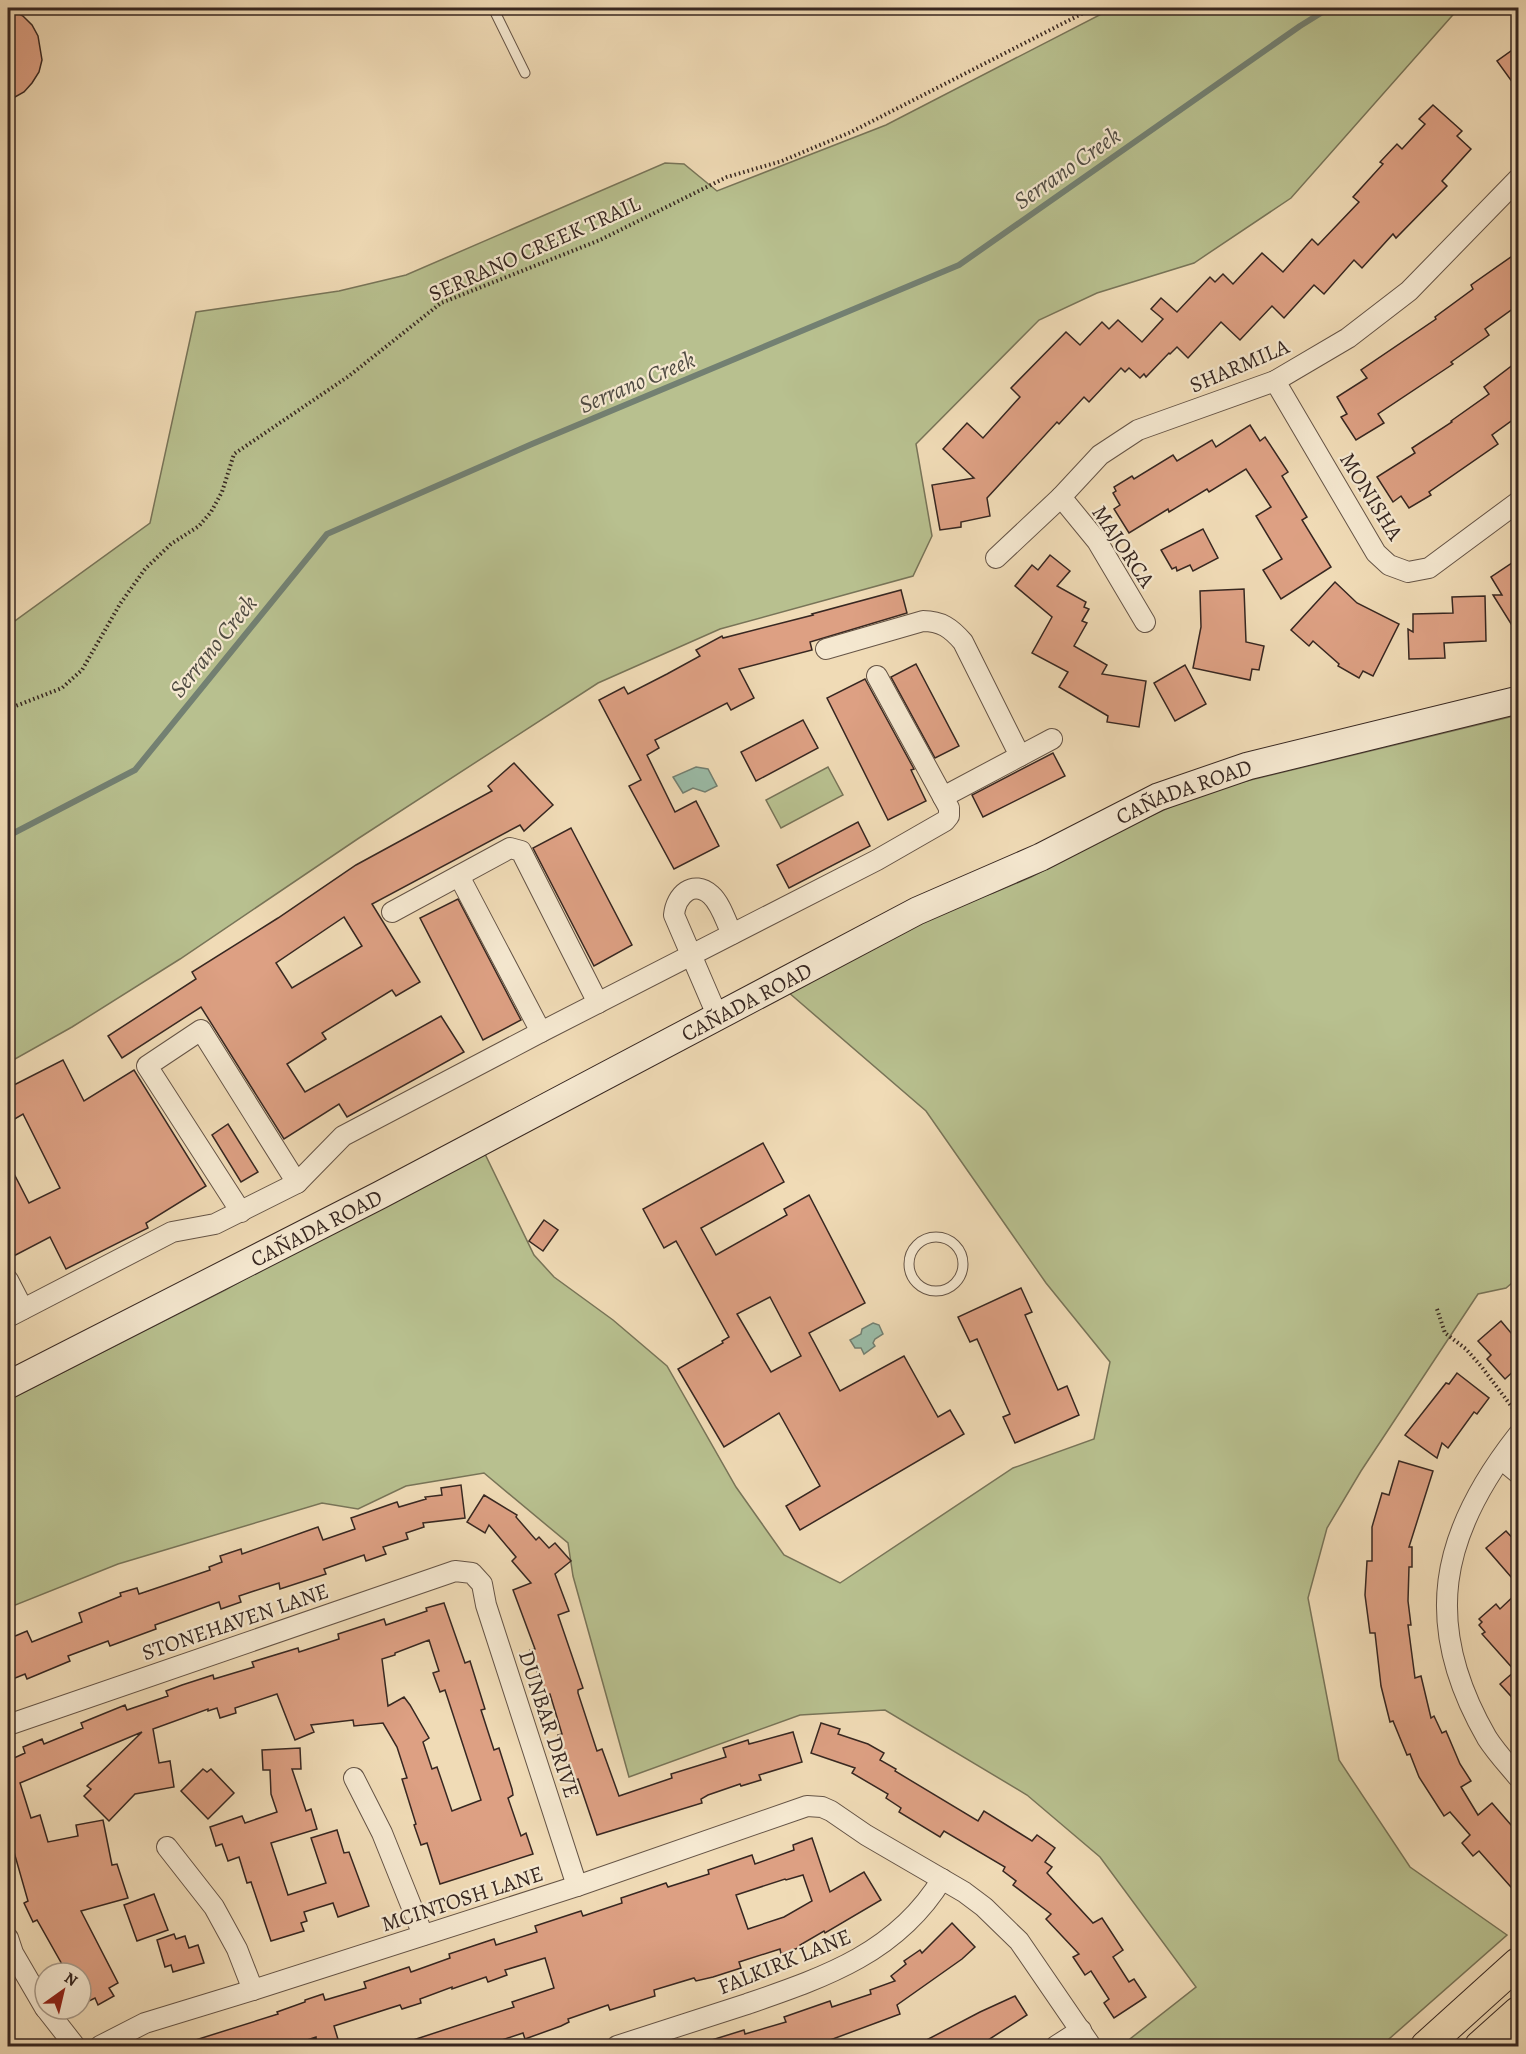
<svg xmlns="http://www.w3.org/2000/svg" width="1526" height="2054" viewBox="0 0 1526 2054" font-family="Alegreya,serif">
  <rect width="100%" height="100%" fill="#f0dbb6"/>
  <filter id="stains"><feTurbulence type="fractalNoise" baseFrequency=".00333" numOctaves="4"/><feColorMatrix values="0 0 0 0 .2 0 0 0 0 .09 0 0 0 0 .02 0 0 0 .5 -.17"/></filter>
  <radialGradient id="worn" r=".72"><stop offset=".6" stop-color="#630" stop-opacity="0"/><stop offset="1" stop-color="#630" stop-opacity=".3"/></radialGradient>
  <g fill="#b8c08f" stroke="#787458" stroke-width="1.5">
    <polygon points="1113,8 1459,8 1291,198 1194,263 1097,293 1039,320 916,444 932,536 913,576 720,629 598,683 359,838 180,959 72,1027 8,1063 8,626 150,523 196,312 339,291 406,275 665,163 684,164 717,191 886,125"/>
    <polygon points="1518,715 1518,1278 1506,1288 1478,1294 1361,1471 1327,1528 1308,1598 1339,1760 1410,1867 1507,1935 1381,2046 1121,2046 1196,1987 1100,1857 1027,1795 885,1710 800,1715 629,1777 573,1576 568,1543 484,1473 406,1486 358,1509 322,1503 118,1564 8,1608 8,1400 225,1290 369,1211 484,1152 534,1255 554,1277 613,1320 667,1366 736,1487 784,1555 840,1583 1013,1468 1094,1439 1110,1362 1046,1283 926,1111 788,992 943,910 993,893 1031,877 1120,830 1181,802 1238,783"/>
    <polygon points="828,767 843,795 781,828 766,800"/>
  </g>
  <g fill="#9bbca8" stroke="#738072" stroke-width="1.5">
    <polygon points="696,767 708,769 717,786 705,792 693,788 683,793 673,777"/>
    <polygon points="873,1323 879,1325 883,1334 875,1339 873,1343 875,1346 864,1354 861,1348 855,1348 850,1340 861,1334 862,1329"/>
  </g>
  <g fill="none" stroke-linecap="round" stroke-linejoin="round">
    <polyline stroke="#738072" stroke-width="6" points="8,836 135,770 327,534 532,444 959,265 1300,26 1329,8"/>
  </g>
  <g fill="#dda083" stroke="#372721" stroke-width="1.5" fill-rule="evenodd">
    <polygon points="8,8 23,16 32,25 38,36 42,60 39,72 32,83 24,92 8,101"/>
    <polygon points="1518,46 1518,90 1497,61"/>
    <polygon points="1433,105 1462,131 1457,136 1471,149 1442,181 1447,186 1396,238 1393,234 1362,268 1354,260 1324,294 1314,285 1284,318 1272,306 1240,340 1221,322 1188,358 1177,347 1170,354 1169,353 1146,377 1144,374 1140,378 1129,368 1125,372 1121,368 1089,402 1084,397 1059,424 1057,422 987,498 990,516 961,522 961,527 940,530 932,485 974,478 943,449 967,423 983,438 1020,397 1011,388 1066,332 1080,345 1102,322 1109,329 1118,320 1142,342 1163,319 1151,309 1161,298 1177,312 1210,277 1215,282 1223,274 1233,284 1262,253 1283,272 1312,239 1318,245 1359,202 1353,197 1383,164 1380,162 1397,144 1402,149 1425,124 1419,119"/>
    <polygon points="1518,252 1518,305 1485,329 1489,335 1451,362 1453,364 1378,414 1384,423 1356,440 1341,417 1347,414 1337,397 1367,378 1361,370 1436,319 1435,317 1473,289 1471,285"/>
    <polygon points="1518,361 1518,416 1492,435 1498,444 1429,492 1431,495 1409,508 1401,496 1393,502 1377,477 1415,453 1412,448 1452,422 1451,421 1489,394 1484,387"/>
    <polygon points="1250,425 1260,441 1265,437 1288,472 1282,476 1307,517 1302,520 1331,567 1281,599 1263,570 1282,559 1256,516 1271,507 1246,469 1209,492 1207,489 1169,512 1168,509 1129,533 1114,509 1120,505 1113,493 1116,491 1114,487 1132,476 1134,479 1173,455 1177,461 1212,440 1216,447"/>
    <polygon points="1203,529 1218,558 1193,571 1190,565 1177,571 1176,567 1172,569 1161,550"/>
    <polygon points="1050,555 1070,571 1057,586 1086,602 1084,607 1089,609 1082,621 1087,623 1074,646 1107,665 1102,674 1146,681 1139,727 1107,722 1108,716 1059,687 1068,672 1032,653 1052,617 1015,586 1032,565 1038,570"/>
    <polygon points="1518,559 1518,635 1493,595 1502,595 1491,577"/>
    <polygon points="1335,582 1357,603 1399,624 1373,676 1363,671 1359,678 1338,666 1339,664 1313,641 1309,646 1291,630"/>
    <polygon points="1244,589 1246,642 1264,646 1259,670 1252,669 1250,680 1193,668 1201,627 1200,591"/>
    <polygon points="901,590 907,613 810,642 812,650 739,669 754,698 731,710 727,703 655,740 659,748 647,755 675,812 696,801 719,846 674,869 629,786 641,780 599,700 624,687 628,694 667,674 700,656 696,650 722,636 723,638 813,615 812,614"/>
    <polygon points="1485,596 1486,641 1444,643 1445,658 1409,659 1408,629 1413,632 1413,614 1453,613 1452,597"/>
    <polygon points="916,664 959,746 935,758 891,677"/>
    <polygon points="1185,665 1206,704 1175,721 1154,683"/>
    <polygon points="865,679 914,769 911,770 926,801 888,820 827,698"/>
    <polygon points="803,720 818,748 756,781 741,752"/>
    <polygon points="1053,753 1065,776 983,817 972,795"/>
    <path d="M 514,763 L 553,805 L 524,831 L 520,825 L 372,904 L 420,982 L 396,996 L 392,990 L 322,1033 L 326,1039 L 287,1064 L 305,1092 L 441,1016 L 464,1052 L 347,1117 L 339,1104 L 284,1139 L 201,1007 L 122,1058 L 108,1036 L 196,979 L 192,972 L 278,918 L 356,865 L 492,791 L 488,786 ZM 344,917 L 362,946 L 292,988 L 276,963 Z"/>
    <polygon points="858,822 870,846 789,888 777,865"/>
    <polygon points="571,828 632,945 594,966 533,848"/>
    <polygon points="458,899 521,1020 483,1040 420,918"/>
    <polygon points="63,1060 84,1101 134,1070 206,1186 146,1223 148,1228 66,1269 50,1237 8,1259 8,1162 29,1203 60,1188 23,1114 8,1123 8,1088"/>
    <polygon points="228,1124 258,1172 241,1182 212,1135"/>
    <path d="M 763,1143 L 784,1182 L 701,1228 L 716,1255 L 787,1215 L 784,1209 L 809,1195 L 865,1303 L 809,1333 L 840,1391 L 904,1356 L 938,1417 L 950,1410 L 964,1434 L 800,1530 L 786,1506 L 820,1486 L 779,1413 L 724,1447 L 678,1369 L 723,1343 L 722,1341 L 729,1337 L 676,1241 L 664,1248 L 643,1209 ZM 770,1297 L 801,1356 L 771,1372 L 737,1314 Z"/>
    <polygon points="544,1220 558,1230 543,1251 529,1241"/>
    <polygon points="1021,1288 1032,1312 1025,1315 1058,1390 1067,1386 1079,1415 1015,1443 1003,1417 1010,1414 977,1339 970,1342 958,1317"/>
    <polygon points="1501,1321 1511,1333 1518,1326 1518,1367 1505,1379 1487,1359 1491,1355 1478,1341"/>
    <polygon points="1457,1373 1489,1398 1477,1414 1474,1412 1448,1448 1442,1443 1437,1458 1405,1435 1446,1383 1449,1384"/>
    <polygon points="1399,1461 1433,1471 1409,1547 1412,1547 1412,1567 1409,1567 1408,1601 1411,1625 1408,1625 1415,1678 1421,1676 1431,1718 1434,1716 1442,1733 1446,1731 1460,1764 1471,1781 1461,1787 1478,1815 1492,1803 1518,1833 1518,1895 1479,1851 1473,1856 1462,1843 1470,1835 1450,1812 1444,1816 1419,1777 1410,1754 1407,1755 1393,1721 1390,1722 1381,1686 1375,1633 1370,1633 1365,1595 1367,1561 1372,1561 1372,1527 1382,1493 1389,1495"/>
    <polygon points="461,1485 465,1518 423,1523 424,1527 406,1533 408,1539 383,1547 386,1554 366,1561 364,1555 324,1569 326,1574 280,1589 279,1583 254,1591 239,1596 241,1602 221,1609 219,1602 155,1625 156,1629 110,1646 108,1641 68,1656 70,1661 27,1679 25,1674 8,1681 8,1639 27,1631 32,1642 82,1622 79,1613 121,1596 120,1593 137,1588 139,1594 210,1570 209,1567 222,1562 220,1556 241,1549 242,1554 318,1527 323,1540 355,1529 351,1518 397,1502 399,1507 426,1499 425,1497 442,1495 441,1488"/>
    <polygon points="484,1495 517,1515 516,1517 536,1540 539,1537 549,1548 555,1543 571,1561 555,1574 569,1611 558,1615 583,1688 578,1690 578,1693 597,1751 602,1749 619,1796 672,1778 671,1774 726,1757 723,1748 748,1740 749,1744 793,1732 802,1762 759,1775 761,1780 741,1786 740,1784 708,1795 701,1799 702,1803 597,1835 578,1779 573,1781 567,1764 558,1735 562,1734 550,1694 545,1695 530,1650 535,1649 513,1590 531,1583 512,1561 516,1557 489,1525 485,1533 467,1522"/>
    <polygon points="1506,1531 1518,1544 1518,1585 1486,1548"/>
    <polygon points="1518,1592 1518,1704 1500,1684 1515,1671 1482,1634 1485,1632 1479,1625 1482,1622 1479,1619 1496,1604 1500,1609"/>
    <path d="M 444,1603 L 465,1663 L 470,1661 L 485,1709 L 481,1710 L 494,1750 L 499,1748 L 512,1789 L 513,1795 L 508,1798 L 521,1836 L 526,1833 L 533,1854 L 440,1884 L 427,1843 L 421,1845 L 414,1825 L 416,1824 L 402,1779 L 407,1778 L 397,1747 L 383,1723 L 354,1726 L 353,1720 L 311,1725 L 314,1732 L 295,1740 L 277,1694 L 235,1708 L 236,1713 L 220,1718 L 217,1708 L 208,1711 L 208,1709 L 153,1729 L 159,1763 L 170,1761 L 174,1787 L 135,1794 L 109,1821 L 84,1796 L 91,1789 L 87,1786 L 142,1732 L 20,1783 L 31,1818 L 40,1815 L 48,1842 L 78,1836 L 76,1825 L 103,1820 L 112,1865 L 117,1864 L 128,1898 L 81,1911 L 118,1983 L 109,1988 L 114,1996 L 98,2005 L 95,1998 L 89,2001 L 86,1996 L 81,1999 L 81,1973 L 67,1973 L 37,1920 L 33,1922 L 24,1903 L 28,1901 L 8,1831 L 8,1755 L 11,1754 L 12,1759 L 25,1753 L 23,1747 L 42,1739 L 44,1744 L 83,1728 L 81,1723 L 125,1705 L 127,1710 L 168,1696 L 166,1691 L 182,1685 L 213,1675 L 214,1679 L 254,1667 L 252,1662 L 298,1648 L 299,1652 L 339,1639 L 338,1634 L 384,1619 L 386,1625 L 427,1611 L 426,1608 ZM 429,1640 L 439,1671 L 433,1673 L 440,1692 L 445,1690 L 481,1800 L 452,1811 L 437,1767 L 432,1769 L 423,1742 L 429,1738 L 410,1705 L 404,1697 L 388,1706 L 382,1659 L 395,1655 L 395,1653 Z"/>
    <polygon points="821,1723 840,1729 838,1734 868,1744 884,1753 880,1760 896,1769 895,1771 978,1821 984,1811 1032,1841 1037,1835 1055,1848 1045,1862 1052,1867 1047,1873 1093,1923 1102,1918 1123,1950 1113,1957 1129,1982 1134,1979 1146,1997 1114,2018 1104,2003 1109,1999 1091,1971 1085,1975 1073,1957 1079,1954 1046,1919 1051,1914 1013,1885 1016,1881 1003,1871 1005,1867 944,1831 940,1837 899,1812 901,1808 886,1798 888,1794 852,1773 855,1768 811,1753"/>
    <polygon points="300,1748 301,1769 292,1769 306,1811 311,1809 317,1829 271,1843 288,1895 326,1883 311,1838 337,1830 344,1853 349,1852 369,1906 338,1917 333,1903 304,1912 307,1921 301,1923 304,1931 271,1941 251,1882 247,1883 239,1857 228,1861 222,1844 216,1846 210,1827 242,1816 245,1823 277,1812 271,1794 270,1770 263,1770 262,1750"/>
    <polygon points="203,1769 207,1772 211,1769 234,1793 208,1819 181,1791"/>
    <path d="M 812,1838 L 830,1892 L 864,1872 L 881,1900 L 825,1933 L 824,1931 L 800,1945 L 801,1947 L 781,1954 L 780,1949 L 739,1962 L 741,1968 L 713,1977 L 696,1981 L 694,1978 L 654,1990 L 655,1996 L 610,2010 L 608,2005 L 568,2019 L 569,2022 L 561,2026 L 525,2039 L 523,2033 L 484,2046 L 405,2046 L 404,2043 L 514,2007 L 512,2002 L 554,1988 L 545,1958 L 505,1970 L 507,1975 L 488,1982 L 486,1977 L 452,1989 L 452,1987 L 420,1999 L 421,2003 L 402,2009 L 400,2005 L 334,2026 L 340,2046 L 317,2046 L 316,2037 L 289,2046 L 187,2046 L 186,2043 L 278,2014 L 277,2012 L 305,2002 L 305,2000 L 323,1994 L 325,2000 L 366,1988 L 364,1982 L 409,1967 L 411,1972 L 450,1958 L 449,1954 L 494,1939 L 496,1945 L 537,1932 L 535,1926 L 581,1911 L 583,1916 L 622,1903 L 621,1898 L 666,1883 L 668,1887 L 709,1874 L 708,1870 L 752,1855 L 755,1864 L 794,1850 L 793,1845 ZM 803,1875 L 812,1901 L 784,1917 L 748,1929 L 736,1895 L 785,1879 L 786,1880 Z"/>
    <polygon points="154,1894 168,1930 137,1941 124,1905"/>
    <polygon points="952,1923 975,1947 962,1959 897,2005 900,2014 814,2046 703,2046 702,2043 744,2030 745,2034 786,2022 784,2017 830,2001 832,2007 871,1994 870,1990 895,1981 891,1976 906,1964 904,1961 920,1950 922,1953"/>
    <polygon points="174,1934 176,1939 185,1936 189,1948 198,1945 204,1963 173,1972 171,1965 165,1967 157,1940"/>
    <polygon points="1015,1996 1027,2015 988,2040 991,2046 915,2046 980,2012"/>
  </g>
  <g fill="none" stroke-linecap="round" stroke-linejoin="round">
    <defs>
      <g id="lane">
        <polyline points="493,8 525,73"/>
        <circle cx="936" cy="1264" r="27"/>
      </g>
      <g id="street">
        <polyline points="1275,381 1376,553 1389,565 1408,572 1429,568 1518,502"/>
        <polyline points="1061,497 1097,541 1145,622"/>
        <polyline points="996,558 1061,497 1100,455 1138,430 1275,381 1348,338 1409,291 1518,179"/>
        <path d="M 826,649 L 923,621 C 941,621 951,628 963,642 L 1020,756 L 943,797"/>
        <polyline points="1020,756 1052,739"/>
        <polyline points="459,876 541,1032"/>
        <polyline points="392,912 510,848 521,851 598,1003"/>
        <path d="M 717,1015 L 674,915 C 676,895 693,879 711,895 C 721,904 726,922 732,934"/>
        <polyline points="241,1212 147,1066 201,1030 297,1183"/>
        <polyline points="8,1280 23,1309"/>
        <polyline points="8,1317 172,1232 215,1224 297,1183 343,1136 541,1032 877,860 945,821 949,816 949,808 877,676"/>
        <path d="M 1518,1435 C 1440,1534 1421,1624 1487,1738 C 1496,1752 1508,1765 1518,1777"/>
        <polyline points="1501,1459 1518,1473"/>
        <polyline points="8,1725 455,1571 472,1573 482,1584 486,1605 577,1886"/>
        <polyline points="354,1778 382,1833 423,1935"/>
        <polyline points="167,1847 214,1907 237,1949 253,1990"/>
        <polyline points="8,1938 13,1953 45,2008"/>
        <polyline points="46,2009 75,2046"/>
        <polyline points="100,2046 145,2023 253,1990 577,1886 807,1806 822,1807 831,1811 866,1835 964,1892 984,1907 1019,1941 1091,2046"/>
        <path d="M 617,2046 C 661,2032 704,2018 747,2004 C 825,1977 897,1953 942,1879"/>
        <polyline points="1056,2046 1081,2030"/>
      </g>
      <g id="secondary">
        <path id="s1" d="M 8,1385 L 380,1195 L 917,911 L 1041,857 L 1158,797 L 1248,766 L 1518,700"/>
      </g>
      <g id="primary">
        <polyline points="1426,2046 1518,1963"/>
        <polyline points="1480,2046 1518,2012"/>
      </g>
    </defs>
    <use href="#lane" stroke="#655446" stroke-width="11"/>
    <use href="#street" stroke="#655446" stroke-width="22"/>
    <use href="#secondary" stroke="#372721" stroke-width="29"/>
    <use href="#primary" stroke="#372721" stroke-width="32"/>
    <g stroke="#372721" stroke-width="4" stroke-dasharray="1.5 3" stroke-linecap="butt">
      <polyline points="8,709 62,688 82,670 120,604 145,569 171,544 199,526 211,512 222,492 234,454 349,376 441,303 600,240 727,177 782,161 851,132 1093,8"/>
      <polyline points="1437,1309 1445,1333 1466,1349 1481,1366 1518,1415"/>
    </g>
    <use href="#lane" stroke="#f5e8d0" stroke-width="9"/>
    <use href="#street" stroke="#f5e8d0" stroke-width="20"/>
    <use href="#secondary" stroke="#f5e8d0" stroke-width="27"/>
    <use href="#primary" stroke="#f0dbb6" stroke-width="30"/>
  </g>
  <g text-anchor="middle" stroke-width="4.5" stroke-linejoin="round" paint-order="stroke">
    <g font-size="22" fill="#372721" stroke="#f5e8d0">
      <text transform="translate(534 248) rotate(-24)" y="8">SERRANO CREEK TRAIL</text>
      <text transform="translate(1239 365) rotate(-23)" y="8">SHARMILA</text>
      <text transform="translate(1372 496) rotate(58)" y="8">MONISHA</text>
      <text transform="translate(1124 546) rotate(56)" y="8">MAJORCA</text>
      <text dy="8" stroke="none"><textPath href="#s1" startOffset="1318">CAÑADA ROAD</textPath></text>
      <text dy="8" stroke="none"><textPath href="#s1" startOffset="832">CAÑADA ROAD</textPath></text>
      <text dy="8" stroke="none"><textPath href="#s1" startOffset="346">CAÑADA ROAD</textPath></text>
      <text transform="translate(235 1621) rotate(-19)" y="8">STONEHAVEN LANE</text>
      <text transform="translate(550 1724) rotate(72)" y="8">DUNBAR DRIVE</text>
      <text transform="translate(462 1898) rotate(-18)" y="8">MCINTOSH LANE</text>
      <text transform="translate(784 1961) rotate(-22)" y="8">FALKIRK LANE</text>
    </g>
    <g font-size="24" font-style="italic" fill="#504c43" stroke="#f5e8d0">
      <text transform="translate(1067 168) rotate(-35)" y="8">Serrano Creek</text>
      <text transform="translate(637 382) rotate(-23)" y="8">Serrano Creek</text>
      <text transform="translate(213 646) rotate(-51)" y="8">Serrano Creek</text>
    </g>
  </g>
  <rect width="1526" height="2054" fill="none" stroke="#f0dbb6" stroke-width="30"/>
  <rect x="9" y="9" width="1508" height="2036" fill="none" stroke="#372721" stroke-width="3"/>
  <rect x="15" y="15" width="1496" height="2024" fill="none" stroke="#372721" stroke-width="1.5"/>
  <g transform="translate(63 1991) rotate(34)"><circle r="28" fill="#f5e8d0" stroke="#a99b8a" stroke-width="1.5"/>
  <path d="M0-4.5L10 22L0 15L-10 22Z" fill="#8f2418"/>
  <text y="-9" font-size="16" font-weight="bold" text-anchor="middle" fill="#372721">N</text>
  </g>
  <rect width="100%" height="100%" filter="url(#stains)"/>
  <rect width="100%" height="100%" fill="url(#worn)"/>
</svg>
